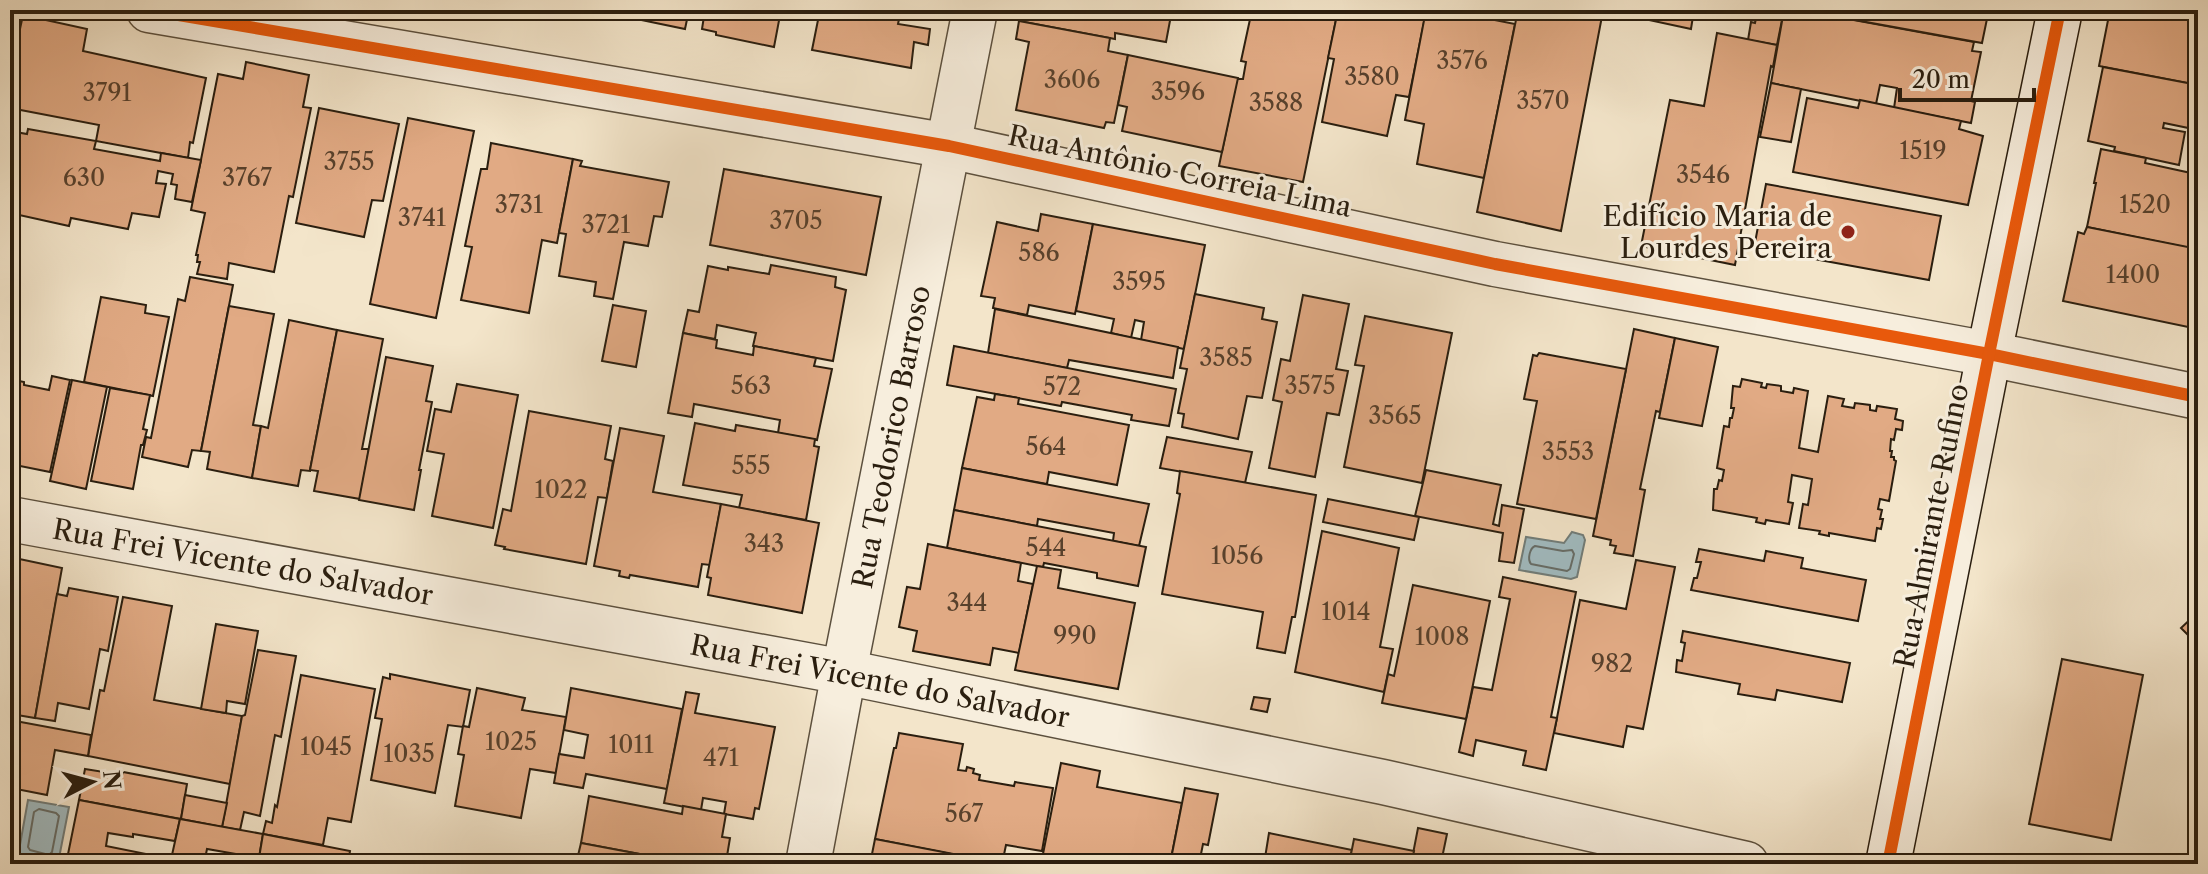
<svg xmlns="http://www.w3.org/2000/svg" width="2208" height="874" viewBox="0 0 2208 874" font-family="'Libre Caslon Text',serif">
  <rect width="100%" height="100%" fill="#f3e5ca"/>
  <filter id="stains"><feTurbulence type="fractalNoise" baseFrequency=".0025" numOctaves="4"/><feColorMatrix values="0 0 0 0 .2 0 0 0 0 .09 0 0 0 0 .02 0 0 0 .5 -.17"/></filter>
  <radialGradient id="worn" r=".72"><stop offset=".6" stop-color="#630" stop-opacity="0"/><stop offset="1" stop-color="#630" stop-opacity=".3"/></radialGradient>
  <g fill="#a1bcc2" stroke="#717d7a" stroke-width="2">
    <polygon points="1572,532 1583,535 1585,540 1577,577 1571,579 1519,570 1526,537 1564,543"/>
    <polygon points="28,800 69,807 58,863 18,856"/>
  </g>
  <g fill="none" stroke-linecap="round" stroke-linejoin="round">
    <g stroke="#666d68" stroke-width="2">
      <path d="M 1535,546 L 1563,551 L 1572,550 L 1574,554 L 1570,569 L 1567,571 L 1531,564 C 1527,559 1530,548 1535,546 Z"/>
      <polygon points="39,809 56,813 59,816 52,852 49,855 30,850 28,847 34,812"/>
    </g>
  </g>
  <g fill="#e1aa84" stroke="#2a1e0f" stroke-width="2">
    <polygon points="613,10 689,10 685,29 622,16 623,12"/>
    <polygon points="705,10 781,10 774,47 716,35 716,32 702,29"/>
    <polygon points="820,10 901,10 898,24 930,29 928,45 914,42 911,68 812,50"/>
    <polygon points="1021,10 1172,10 1166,42 1115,33 1115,39 1019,21"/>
    <polygon points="1252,10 1338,10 1303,182 1219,166 1237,79 1243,79 1246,62 1241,61"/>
    <polygon points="1338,10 1388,10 1425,17 1409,97 1396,95 1387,136 1322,122 1334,59 1328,58"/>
    <polygon points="1426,10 1444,10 1515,24 1484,178 1417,164 1424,124 1405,120"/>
    <polygon points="1518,10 1603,11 1561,231 1477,212"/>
    <polygon points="1651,10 1694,10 1691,29 1649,20"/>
    <polygon points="1758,10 1784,10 1777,45 1748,40 1751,22 1755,23"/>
    <polygon points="1784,10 1799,10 1974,42 1972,51 1981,52 1971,101 1975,102 1971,123 1894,108 1897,88 1880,85 1876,104 1771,83"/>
    <polygon points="1823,10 2010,10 2008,19 1988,14 1982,43 1822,14"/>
    <polygon points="2110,10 2198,10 2198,85 2099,66"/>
    <polygon points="23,15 87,29 83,51 206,78 193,143 190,142 188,158 96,141 99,125 10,108 10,110 10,42 17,43"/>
    <polygon points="1019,21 1110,38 1108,51 1128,55 1114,123 1106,122 1104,128 1016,110 1029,42 1016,39"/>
    <polygon points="1717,33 1777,45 1773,67 1771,66 1735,265 1641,246 1670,100 1704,106"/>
    <polygon points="1128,55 1238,78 1222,152 1122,131 1127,107 1118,105"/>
    <polygon points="246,62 309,75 303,107 311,108 293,197 289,196 274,272 229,263 227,279 197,274 200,262 197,262 198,255 196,255 205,213 191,210 218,74 243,79"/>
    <polygon points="2103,67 2198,85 2198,130 2164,123 2163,128 2185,132 2179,165 2114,151 2115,147 2088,141"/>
    <polygon points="1771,83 1801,89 1791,142 1760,137"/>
    <polygon points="1807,98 1858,108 1860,100 1961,121 1959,129 1983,136 1968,205 1793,172"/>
    <polygon points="319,108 399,124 383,201 372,200 364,237 296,223"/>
    <polygon points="408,118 474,131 436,318 370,304"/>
    <polygon points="28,129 96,141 94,149 160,161 161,153 201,160 192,202 175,199 177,185 171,184 173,174 158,171 156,183 166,184 159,217 132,213 128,229 71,218 69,226 10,213 10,131 27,134"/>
    <polygon points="491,143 573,159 557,243 542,240 529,313 461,300 472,247 465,246 481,169 487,169"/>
    <polygon points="2101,149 2146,158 2145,163 2191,173 2192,167 2198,169 2198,240 2196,239 2194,249 2087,227 2096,183 2094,183"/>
    <polygon points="573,159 582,161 580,166 669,182 662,217 654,216 648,246 624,242 613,299 594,296 596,282 559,276 566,234 559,233"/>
    <polygon points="724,169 881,197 866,275 710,245"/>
    <polygon points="1766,184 1941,216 1929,280 1754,248"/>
    <polygon points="1041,214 1093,224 1075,314 1029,305 1027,315 993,308 995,298 981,296 997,222 1038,231"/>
    <polygon points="1093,224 1205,245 1184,349 1141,340 1144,322 1135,320 1131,338 1111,333 1114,319 1076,311"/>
    <polygon points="2087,227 2198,249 2198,339 2196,339 2198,329 2063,301 2078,232 2084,234"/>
    <polygon points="771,265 836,277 835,287 846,290 833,361 753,346 756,333 717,325 715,339 683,333 688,310 699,312 708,266 728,270 728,267 769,274"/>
    <polygon points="190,277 233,285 201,451 192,450 188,467 142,457 146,437 151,438 178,299 185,301"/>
    <polygon points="1195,294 1264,308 1262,319 1277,322 1262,398 1247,396 1238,439 1182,427 1184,414 1178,413 1187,369 1180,368"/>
    <polygon points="1303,295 1349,304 1336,369 1348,371 1339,415 1327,413 1315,477 1269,468 1282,402 1273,400 1281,359 1290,361"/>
    <polygon points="101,297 146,305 145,313 169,317 153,396 84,382"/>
    <polygon points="613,305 646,311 636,367 602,361"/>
    <polygon points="229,306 274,314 253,425 261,426 252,478 207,469 210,452 201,451"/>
    <polygon points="995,309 1178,347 1173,378 1069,360 1067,368 988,353"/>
    <polygon points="1365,316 1452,333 1422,483 1344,467 1364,366 1355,365"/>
    <polygon points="289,320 337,330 310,470 310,471 301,470 298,486 252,478 261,426 268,428"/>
    <polygon points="1634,329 1675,338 1660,412 1656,411 1640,489 1645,490 1633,556 1614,553 1616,546 1610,545 1611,540 1593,536"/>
    <polygon points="337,330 383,339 362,449 369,449 360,499 314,491 318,471 310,470"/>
    <polygon points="683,333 717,340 716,348 753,355 754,346 816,358 814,366 832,369 817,440 778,433 780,420 694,404 692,417 668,413"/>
    <polygon points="1675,338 1718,347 1702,426 1659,418"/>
    <polygon points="954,346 1176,389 1169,426 1131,420 1132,415 1062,402 1061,406 947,385"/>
    <polygon points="1539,353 1626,369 1596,519 1517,504 1537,401 1524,399 1533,355 1537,356"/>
    <polygon points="386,357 433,366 426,401 432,402 419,470 421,470 414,510 359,500"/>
    <polygon points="52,376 70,380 50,472 10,464 10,379 24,382 24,385 49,390"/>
    <polygon points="1742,379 1762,383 1761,387 1766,388 1767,384 1781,386 1781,391 1793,393 1794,388 1808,391 1799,448 1818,452 1828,396 1844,399 1842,406 1854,408 1855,403 1870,405 1870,410 1876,411 1877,406 1897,409 1895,419 1903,421 1902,430 1896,429 1894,440 1891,439 1890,451 1892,451 1891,457 1894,457 1894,460 1896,461 1889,501 1880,499 1878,509 1882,510 1880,519 1883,519 1881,529 1877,528 1875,541 1829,533 1829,536 1819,534 1820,531 1799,528 1803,504 1808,505 1812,479 1792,475 1788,502 1793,503 1789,524 1766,520 1765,524 1756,522 1757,518 1713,510 1714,489 1717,489 1719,480 1722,481 1724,470 1717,468 1724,426 1729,427 1730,418 1732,418 1734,408 1731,408 1733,386 1740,387"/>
    <polygon points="72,380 107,387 86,489 50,481"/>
    <polygon points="457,384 518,395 493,528 432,516 444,454 427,451 435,409 451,412"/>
    <polygon points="110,388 150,395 143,429 147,430 143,445 141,445 133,489 91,481"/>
    <polygon points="995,394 1019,398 1018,404 1129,425 1117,485 1049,472 1047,484 962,468 977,397 994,400"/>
    <polygon points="529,411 611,426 605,459 613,461 607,498 598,497 586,564 504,549 505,547 495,545 503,509 511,511"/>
    <polygon points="695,423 735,431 736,425 815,439 814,446 819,447 806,520 739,508 742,495 683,485"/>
    <polygon points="620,428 664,436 653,492 721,504 710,565 702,564 698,587 630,575 629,578 619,576 620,571 594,566"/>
    <polygon points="1167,437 1252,452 1245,483 1160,468"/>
    <polygon points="962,468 1149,504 1139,546 1113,541 1114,533 1038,519 1037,526 954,510"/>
    <polygon points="1426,470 1501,485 1493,524 1499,526 1502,505 1524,509 1514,563 1499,561 1503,533 1415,516"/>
    <polygon points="1180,471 1316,495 1295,617 1292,617 1285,653 1257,648 1263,612 1162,594 1180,494 1177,493"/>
    <polygon points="1328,499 1419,517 1414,540 1323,522"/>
    <polygon points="721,504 819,523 802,613 708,595 711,578 707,577"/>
    <polygon points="954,510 1146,547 1138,586 1097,578 1097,573 1044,563 1043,567 1037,566 947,548"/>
    <polygon points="1322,531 1399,548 1380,647 1393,649 1384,692 1295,672"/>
    <polygon points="928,544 1021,563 1018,581 1033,584 1019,653 993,648 990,665 913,651 917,631 899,627 907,587 920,589"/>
    <polygon points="1699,549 1764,561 1766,551 1803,558 1801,568 1866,580 1858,621 1691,590 1694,578 1697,578 1701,562 1696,562"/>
    <polygon points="10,557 62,568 35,718 17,715 19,708 10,706"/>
    <polygon points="1636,560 1675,567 1643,729 1627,726 1623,747 1554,733 1580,600 1626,609"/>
    <polygon points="1037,566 1061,570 1058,588 1135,603 1118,689 1015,670"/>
    <polygon points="1503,577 1576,592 1551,717 1557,718 1546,770 1523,765 1526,751 1476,740 1473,756 1459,752 1473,687 1492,690 1510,599 1499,597"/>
    <polygon points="1413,585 1490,601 1466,719 1382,703 1388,674 1394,676"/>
    <polygon points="69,588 118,597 108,651 100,649 89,709 58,703 55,721 35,718 57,594 67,596"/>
    <polygon points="123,597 172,606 154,700 242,716 230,784 88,756 100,690 104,691"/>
    <polygon points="2198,612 2198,645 2181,628"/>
    <polygon points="216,624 258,631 245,704 227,701 226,713 201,709"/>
    <polygon points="1683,631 1850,663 1842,702 1777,690 1775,700 1738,694 1740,684 1676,672 1677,660 1682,661 1685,643 1681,642"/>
    <polygon points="258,650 296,656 281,737 275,735 260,816 244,812 240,830 222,827 242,716 245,715"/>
    <polygon points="2062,659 2143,675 2111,840 2029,824"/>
    <polygon points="390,674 470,690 463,727 448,725 435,793 371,780 382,719 375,718 383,677 390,679"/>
    <polygon points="301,675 375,689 351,822 328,818 323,845 263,834 266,821 272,823 275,805 277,807"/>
    <polygon points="477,688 525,698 522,710 566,717 556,773 530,769 521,818 455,806 464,755 458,754 463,726 469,727"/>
    <polygon points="571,688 682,709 667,789 586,774 583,788 554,783 559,754 584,758 588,735 564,730"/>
    <polygon points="686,692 699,694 695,713 775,727 759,809 755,808 753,819 724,814 726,802 703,798 701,810 664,803"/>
    <polygon points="1254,697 1270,699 1267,712 1251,709"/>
    <polygon points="10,720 91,735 88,756 55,750 47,795 11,788 13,776 10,776"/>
    <polygon points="899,733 963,744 958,770 966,771 967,767 974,769 973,773 980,775 979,780 1014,786 1015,782 1053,788 1042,851 1006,845 1002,864 875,839 894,748 896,748"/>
    <polygon points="1061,763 1100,771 1097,787 1182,803 1170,864 1041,864"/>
    <polygon points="85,769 122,775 123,772 187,784 181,819 79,800"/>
    <polygon points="1185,788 1218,794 1208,845 1203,844 1199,864 1170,864"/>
    <polygon points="185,795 227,803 222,827 181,819"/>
    <polygon points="589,796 682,814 683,806 726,814 722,837 730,838 726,862 715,860 714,864 693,864 581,843"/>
    <polygon points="79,800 180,819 175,841 133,834 133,837 108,833 106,846 171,859 170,864 66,864"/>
    <polygon points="180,819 263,834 259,858 207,849 204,864 170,864"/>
    <polygon points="1418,828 1447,834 1442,858 1466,864 1411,864"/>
    <polygon points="1269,833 1352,850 1349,864 1264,864"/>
    <polygon points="263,834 350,851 348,864 258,864"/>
    <polygon points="875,839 938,851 1004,864 870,864"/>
    <polygon points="1354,839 1414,851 1411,864 1349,864"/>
    <polygon points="581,843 693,864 576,864"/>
  </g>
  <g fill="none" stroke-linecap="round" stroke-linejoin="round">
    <defs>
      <g id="street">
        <polyline points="149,10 949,146 1495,264 1989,354 2198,397"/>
        <polyline points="10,519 844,672 1383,782 1746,864"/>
        <polyline points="808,864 844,672 975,10"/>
      </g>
      <polyline id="secondary" points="1888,864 1989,354 2060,10"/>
    </defs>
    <use href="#street" stroke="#5c503e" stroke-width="47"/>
    <use href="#secondary" stroke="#2a1e0f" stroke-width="47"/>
    <use href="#street" stroke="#f7eedd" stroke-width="44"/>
    <use href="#secondary" stroke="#f7eedd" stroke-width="44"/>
    <defs>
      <g id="cycleway">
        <polyline points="149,10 949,146 1495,264 1989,354 2198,397"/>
        <polyline points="1888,864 1989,354 2060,10"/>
      </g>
    </defs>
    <use href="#cycleway" stroke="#f7eedd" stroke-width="17"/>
    <use href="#cycleway" stroke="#e8590c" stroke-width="12"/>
  </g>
  <circle fill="#8f2418" stroke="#f7eedd" stroke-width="3" cx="1848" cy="232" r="8"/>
  <g text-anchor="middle" stroke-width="6" stroke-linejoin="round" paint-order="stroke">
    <g font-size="24" fill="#58412c">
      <text x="1462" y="69">3576</text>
      <text x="1372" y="85">3580</text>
      <text x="1072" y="88">3606</text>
      <text x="1178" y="100">3596</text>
      <text x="107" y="101">3791</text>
      <text x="1543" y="109">3570</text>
      <text x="1276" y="111">3588</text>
      <text x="1923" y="159">1519</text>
      <text x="349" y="170">3755</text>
      <text x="1703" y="183">3546</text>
      <text x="84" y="186">630</text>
      <text x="247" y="186">3767</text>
      <text x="519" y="213">3731</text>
      <text x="2145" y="213">1520</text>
      <text x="422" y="226">3741</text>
      <text x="796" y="229">3705</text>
      <text x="606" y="233">3721</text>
      <text x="1039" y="261">586</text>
      <text x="2133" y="283">1400</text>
      <text x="1139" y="290">3595</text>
      <text x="1226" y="366">3585</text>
      <text x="751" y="394">563</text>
      <text x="1310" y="394">3575</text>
      <text x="1062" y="395">572</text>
      <text x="1395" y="424">3565</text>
      <text x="1046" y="455">564</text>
      <text x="1568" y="460">3553</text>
      <text x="751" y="474">555</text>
      <text x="561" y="498">1022</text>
      <text x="764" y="552">343</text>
      <text x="1046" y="556">544</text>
      <text x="1237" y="564">1056</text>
      <text x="967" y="611">344</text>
      <text x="1346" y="620">1014</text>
      <text x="1075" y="644">990</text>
      <text x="1442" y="645">1008</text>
      <text x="1612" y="672">982</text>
      <text x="511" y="750">1025</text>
      <text x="631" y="753">1011</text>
      <text x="326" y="755">1045</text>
      <text x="409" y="762">1035</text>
      <text x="721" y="766">471</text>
      <text x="964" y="822">567</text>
    </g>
    <g font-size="28" fill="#2a1e0f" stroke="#f7eedd">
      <text transform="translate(1180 171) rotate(12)" y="10">Rua Antônio Correia Lima</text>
      <text transform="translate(891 437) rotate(-79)" y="10">Rua Teodorico Barroso</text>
      <text transform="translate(1931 526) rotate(-79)" y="10">Rua Almirante Rufino</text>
      <text transform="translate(243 562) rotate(10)" y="10">Rua Frei Vicente do Salvador</text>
      <text transform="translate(880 681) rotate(11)" y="10">Rua Frei Vicente do Salvador</text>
    </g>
    <g font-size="28" fill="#2a1e0f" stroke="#f7eedd" text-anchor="end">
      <text x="1832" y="226">Edifício Maria de<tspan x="1832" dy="32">Lourdes Pereira</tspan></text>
    </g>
  </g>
  <rect width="2208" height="874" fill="none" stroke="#f3e5ca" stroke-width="40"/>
  <rect x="12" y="12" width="2184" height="850" fill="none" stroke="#2a1e0f" stroke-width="4"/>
  <rect x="20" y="20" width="2168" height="834" fill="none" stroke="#2a1e0f" stroke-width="2"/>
  <g transform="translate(92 782) rotate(84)" stroke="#f7eedd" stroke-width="6" paint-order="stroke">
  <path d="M0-6L14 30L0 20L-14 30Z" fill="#2a1e0f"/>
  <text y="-12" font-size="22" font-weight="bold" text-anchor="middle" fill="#2a1e0f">N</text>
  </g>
  <path d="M1900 88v12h134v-12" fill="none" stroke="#2a1e0f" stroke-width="4"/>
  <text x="1912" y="88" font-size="24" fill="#2a1e0f" stroke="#f7eedd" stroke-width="6" paint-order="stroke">20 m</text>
  <rect width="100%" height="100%" filter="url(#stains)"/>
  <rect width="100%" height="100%" fill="url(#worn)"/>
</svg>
